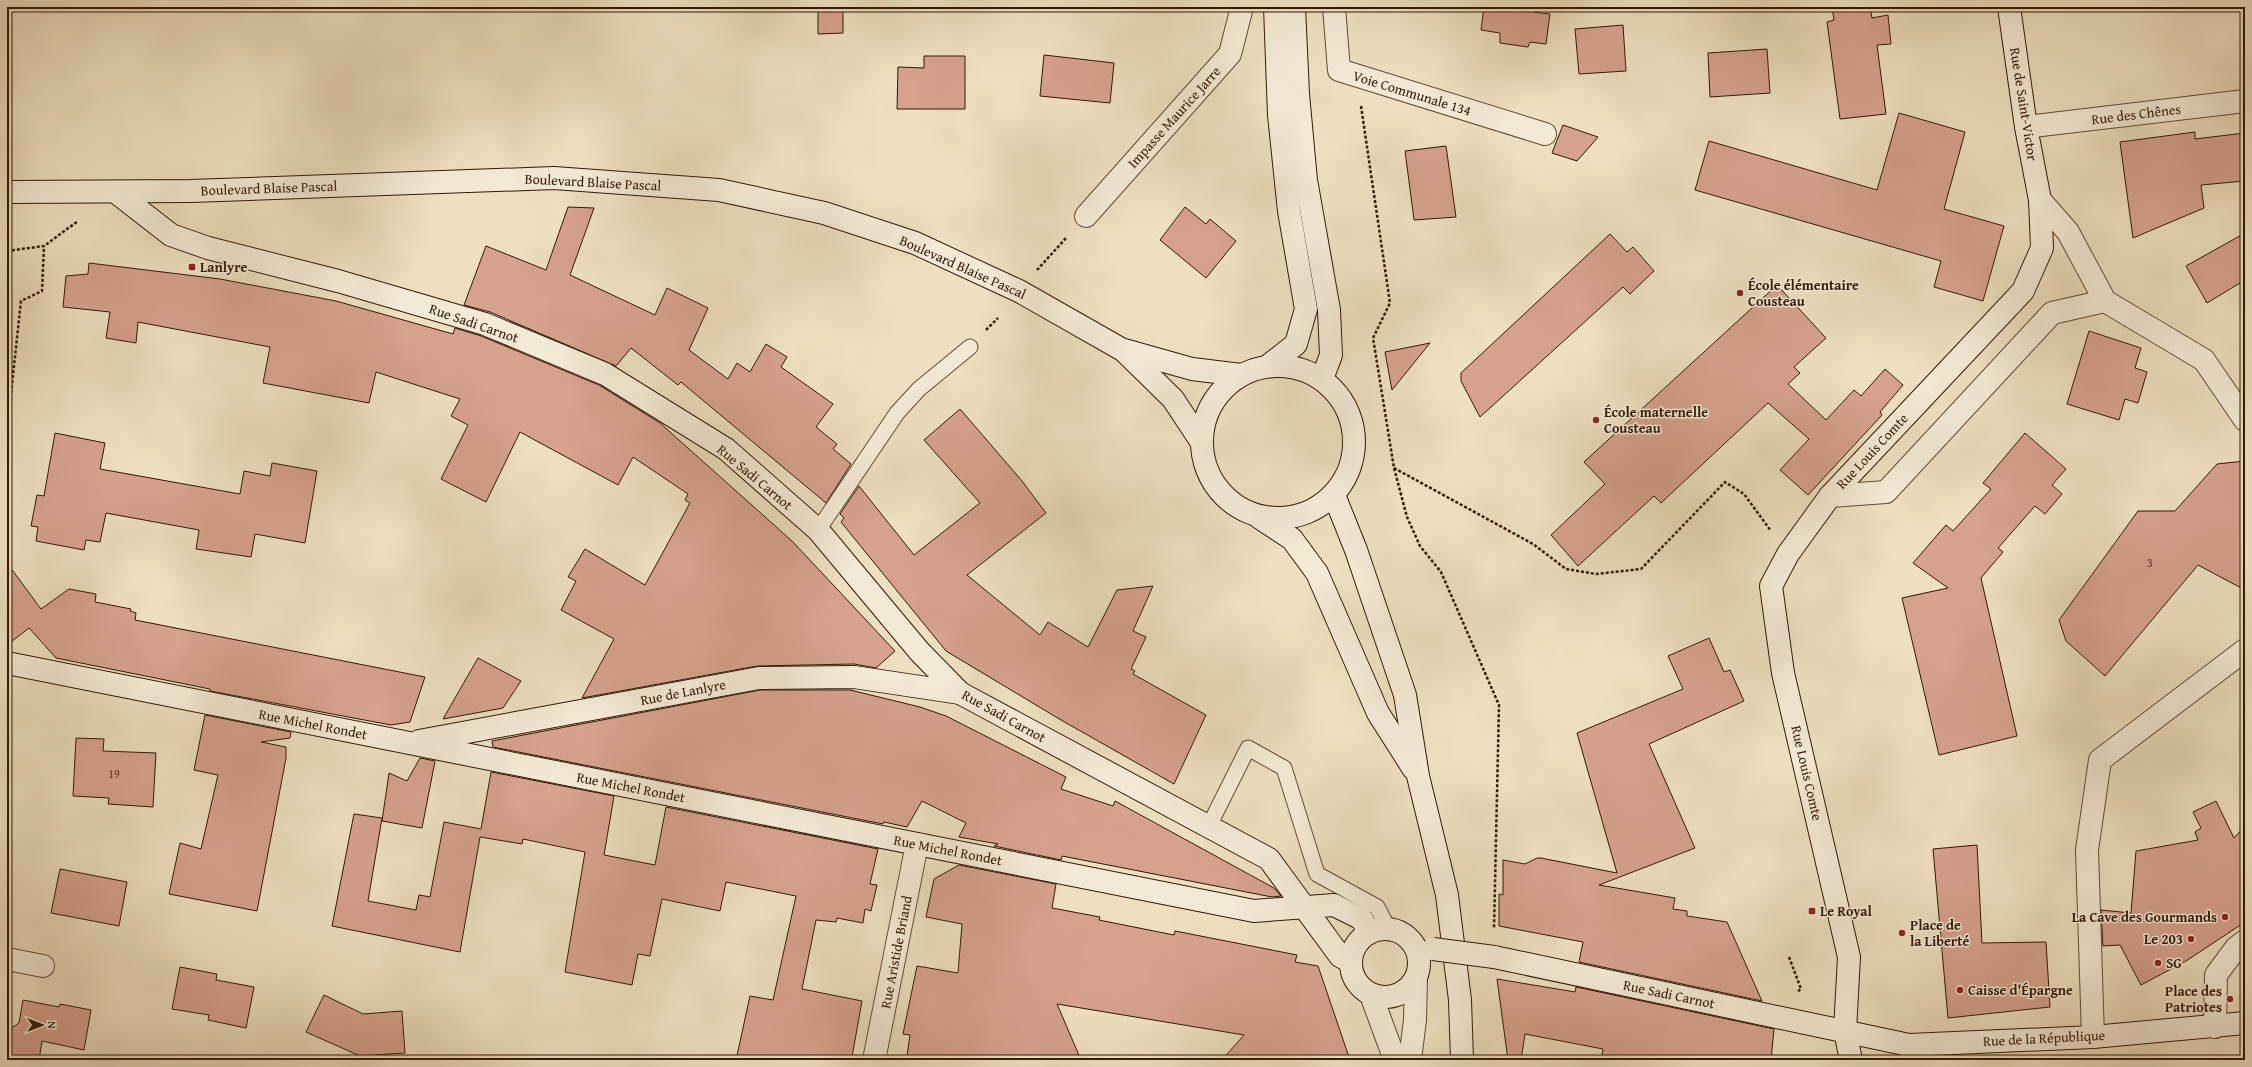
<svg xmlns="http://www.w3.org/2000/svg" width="2252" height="1067" viewBox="0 0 2252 1067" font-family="'Gentium Book Plus',serif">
  <rect width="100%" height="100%" fill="#eddfbf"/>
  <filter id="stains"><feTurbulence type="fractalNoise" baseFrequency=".005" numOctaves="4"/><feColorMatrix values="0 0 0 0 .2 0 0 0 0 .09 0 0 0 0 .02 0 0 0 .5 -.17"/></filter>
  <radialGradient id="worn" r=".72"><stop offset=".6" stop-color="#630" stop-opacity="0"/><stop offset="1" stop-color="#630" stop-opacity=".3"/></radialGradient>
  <g fill="#d6a18d" stroke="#331804">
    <polygon points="818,7 843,7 843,33 818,34"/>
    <polygon points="1484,7 1534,7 1533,12 1550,14 1546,44 1530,42 1528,47 1500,43 1500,33 1481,30"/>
    <polygon points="1832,7 1870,7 1872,18 1888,15 1891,44 1877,45 1886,114 1840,119 1827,22 1834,20"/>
    <polygon points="1623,25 1626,71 1579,74 1575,29"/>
    <polygon points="1767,49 1770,93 1710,97 1708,53"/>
    <polygon points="1044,55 1114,63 1110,103 1040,96"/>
    <polygon points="924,56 965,56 965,109 897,109 898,67 924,68"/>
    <polygon points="1899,113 1965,132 1944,209 2004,226 1983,301 1934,287 1941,261 1695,190 1709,141 1877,190"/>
    <polygon points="1563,125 1598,137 1577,161 1552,153"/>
    <polygon points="2195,132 2195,139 2245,133 2245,181 2201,185 2204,208 2133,238 2120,142"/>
    <polygon points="1446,146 1456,217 1414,220 1405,151"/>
    <polygon points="568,207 594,208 570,275 655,315 667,288 708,308 689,350 728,379 737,363 750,372 766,344 787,357 781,367 833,404 816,427 837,444 833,449 851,464 826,503 681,382 678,385 631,348 616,366 490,312 464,305 486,246 546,270"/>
    <polygon points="1185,207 1206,224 1210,219 1236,241 1206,278 1160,240"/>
    <polygon points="2245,233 2245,280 2207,303 2186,266"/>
    <polygon points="1610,234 1627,252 1633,247 1654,271 1630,294 1623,287 1480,417 1461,381 1461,373"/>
    <polygon points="89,263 220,279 336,301 453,334 455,328 481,336 599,385 660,423 792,541 895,651 876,668 854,664 757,666 582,698 614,639 561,610 576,581 568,577 585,549 645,585 690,503 685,500 688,494 633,457 618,485 520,432 486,502 441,479 468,425 451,416 460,399 376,372 369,403 263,383 270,347 138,322 136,343 106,338 110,312 63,307 66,276 88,274"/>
    <polygon points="1777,285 1826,338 1794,367 1800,373 1788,384 1826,420 1854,390 1861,396 1885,369 1903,385 1880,412 1882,415 1808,495 1780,470 1809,439 1768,403 1661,503 1654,496 1578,566 1551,535 1605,484 1584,462"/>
    <polygon points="2089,331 2141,348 2135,368 2147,372 2138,403 2125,399 2119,420 2067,404"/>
    <polygon points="1430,343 1392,390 1385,352"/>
    <polygon points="960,409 1022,481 1046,513 967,575 1040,635 1048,622 1088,647 1117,590 1153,586 1133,631 1146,637 1131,669 1135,671 1133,674 1206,715 1174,784 1061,720 946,651 841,522 844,518 840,514 859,486 914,555 980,503 924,440"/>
    <polygon points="55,433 105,443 100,469 240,494 244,471 270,476 272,463 317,471 305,543 255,534 251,557 196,549 199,530 106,513 100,542 86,540 84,550 36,541 38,527 31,526 37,495 44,496"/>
    <polygon points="2025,433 2066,469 2052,485 2062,494 2045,514 2035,506 1998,548 2003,552 1981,578 2017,736 1939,755 1902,598 1948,588 1913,563 1946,525 1953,531 1991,489 1983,483"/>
    <polygon points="2245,461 2245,590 2198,565 2105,676 2066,641 2059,620 2138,511 2175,511 2217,464"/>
    <polygon points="7,563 41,609 69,589 96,594 95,602 131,609 130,611 136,613 135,620 425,677 410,722 391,725 210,691 210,689 56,658 29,628 7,645"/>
    <polygon points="1709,638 1724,672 1730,670 1744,701 1649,744 1695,848 1599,885 1675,898 1673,909 1687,911 1687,916 1727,922 1762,1001 1579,962 1583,942 1499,926 1499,894 1503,895 1503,860 1525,864 1537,858 1541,858 1617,873 1577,733 1683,689 1668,656"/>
    <polygon points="478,658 521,681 503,708 443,719"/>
    <polygon points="760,690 850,690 920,707 946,716 1066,777 1061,789 1113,806 1115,801 1274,888 1281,896 1272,897 1062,856 1061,860 994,846 998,844 959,837 966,823 922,801 907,827 884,822 883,824 493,747 492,741"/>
    <polygon points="205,715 291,732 290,738 261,742 286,747 286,758 257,911 169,894 180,843 201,849 218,775 194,770"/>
    <polygon points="76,738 104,739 103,751 156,753 153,807 108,804 109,798 73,796"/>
    <polygon points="420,758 435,761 422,828 382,821 389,773 407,781"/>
    <polygon points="491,772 614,796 604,855 655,865 666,807 878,849 870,884 877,885 871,911 865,909 863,923 837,918 836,922 816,920 802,989 862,1001 852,1057 849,1057 848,1060 736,1060 750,996 773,1000 796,896 726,882 720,911 662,899 650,956 638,954 632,985 565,972 585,852 523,839 522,844 480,837 460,952 332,926 354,814 382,818 368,901 416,910 419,895 430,897 444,822 481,829"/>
    <polygon points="2216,801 2234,838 2245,826 2245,922 2186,961 2141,985 2120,945 2103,946 2101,910 2131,913 2136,851 2198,840 2195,832 2201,828 2193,812"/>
    <polygon points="1977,845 1982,943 2046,942 2050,1007 1948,1018 1933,849"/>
    <polygon points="959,865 1056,884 1052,908 1100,917 1099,920 1174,935 1175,931 1297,955 1295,962 1318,966 1350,1060 1222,1060 1244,1035 1057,1004 1081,1060 928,1060 907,1056 910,1035 903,1034 917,966 958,973 962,924 926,917 934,879"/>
    <polygon points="60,869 127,882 119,926 51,913"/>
    <polygon points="180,967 217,974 216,980 254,987 246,1028 208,1020 209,1015 172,1009"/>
    <polygon points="1497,979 1575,992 1576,987 1774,1029 1771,1060 1601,1060 1603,1049 1525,1034 1521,1060 1508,1060"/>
    <polygon points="324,995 363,1014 402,1011 405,1053 360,1056 306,1032"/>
    <polygon points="23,1000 59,1007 60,1004 91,1010 84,1050 42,1041 39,1060 7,1060 7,1031 19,1023"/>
  </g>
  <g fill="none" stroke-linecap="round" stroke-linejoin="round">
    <defs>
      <g id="lane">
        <polyline points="818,530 897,413 919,389 970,347"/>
        <polyline points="1209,826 1248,748 1284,768 1317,874 1377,907 1389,930"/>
      </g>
      <g id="street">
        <polyline points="1334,7 1339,70 1545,134"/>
        <polyline points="2026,127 2245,101"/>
        <polyline points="2040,200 2068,232 2105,301 2204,360 2245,420"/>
        <polyline points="1086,216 1230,54 1242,7"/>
        <polyline points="1830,496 1886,492 2052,313 2105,301"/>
        <polyline points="7,959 43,966"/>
        <polyline points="1371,995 1395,1060"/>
        <polyline points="2215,1027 2216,975 2236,948 2245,941"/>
        <polyline points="2093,1037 2087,850 2100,760 2245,650"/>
        <polyline points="874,1060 917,844"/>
        <polyline points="1410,1060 1415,1020 1416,978"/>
      </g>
      <g id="secondary">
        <polyline points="1294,7 1298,94 1306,180 1329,310 1331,355 1322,379"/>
        <polyline points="7,192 191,191 554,178 719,190 824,213 915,243 1019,291 1121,349 1192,369 1241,375"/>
        <polyline points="117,193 171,235 208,248 338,281 485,324 605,374 726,449 818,530 919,651 960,693 1269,859 1340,956 1351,962"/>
        <polyline points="1124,351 1173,399 1202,443"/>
        <circle cx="1278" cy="442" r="76"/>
        <polyline points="1268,366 1296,344 1306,309 1289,211 1279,115 1275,7"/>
        <polyline points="1334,495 1356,550 1405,695 1418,776 1447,895 1460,1000 1462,1060"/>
        <polyline points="1260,518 1292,539 1317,573 1378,713 1413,768"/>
        <polyline points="7,663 1254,911 1334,905 1362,919 1369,933"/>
        <polyline points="419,741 759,678 854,677 960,693"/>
        <circle cx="1385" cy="963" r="34"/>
        <polyline points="1494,957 1909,1045 2093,1037 2245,1023"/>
        <polyline points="1851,1060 1845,1031 1849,957 1783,673 1771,586 1788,554 1830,496 2023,291 2042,248 2040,200 2026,127 2009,7"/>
      </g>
    </defs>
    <use href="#lane" stroke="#624a33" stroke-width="17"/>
    <use href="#street" stroke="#624a33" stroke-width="24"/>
    <use href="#secondary" stroke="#331804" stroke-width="24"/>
    <g stroke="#331804" stroke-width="2.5" stroke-dasharray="3 2" stroke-linecap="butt">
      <polyline points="1361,106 1390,303 1373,338 1394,468 1407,517 1420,546 1441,572 1499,705 1494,929"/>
      <polyline points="7,251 44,246 78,221"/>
      <polyline points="1037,270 1067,237"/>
      <polyline points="986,330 998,318"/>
      <polyline points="10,403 21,301 42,291 44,246"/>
      <polyline points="1394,468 1533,544 1566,569 1596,574 1641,569 1725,482 1744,494 1771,531"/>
      <polyline points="1789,957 1801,989 1797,992"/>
    </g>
    <use href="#lane" stroke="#f3ead5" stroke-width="15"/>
    <use href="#street" stroke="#f3ead5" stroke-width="22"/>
    <use href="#secondary" stroke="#f3ead5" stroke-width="22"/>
    <defs>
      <polyline id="secondary-bridge" points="1433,949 1494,957"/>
    </defs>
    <use href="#secondary-bridge" stroke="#331804" stroke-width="24" stroke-linecap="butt"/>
    <use href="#secondary-bridge" stroke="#f3ead5" stroke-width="22"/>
  </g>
  <g fill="#8f2418" stroke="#f3ead5" stroke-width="1.5">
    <rect x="188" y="263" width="8" height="8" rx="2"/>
    <circle cx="1740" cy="293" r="4"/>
    <circle cx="1596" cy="420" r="4"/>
    <rect x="1808" y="907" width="8" height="8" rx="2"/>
    <circle cx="2225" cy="917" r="4"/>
    <circle cx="1902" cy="933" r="4"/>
    <circle cx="2191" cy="939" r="4"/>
    <circle cx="2158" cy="963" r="4"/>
    <circle cx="1960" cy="990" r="4"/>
    <circle cx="2230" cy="999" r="4"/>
  </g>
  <g text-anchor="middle" stroke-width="3" stroke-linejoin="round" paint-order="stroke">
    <g font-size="12" fill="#5c3a26">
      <text x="2150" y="567">3</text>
      <text x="114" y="778">19</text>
    </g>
    <g font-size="14" fill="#331804" stroke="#f3ead5">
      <text transform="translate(1412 93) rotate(17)" y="5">Voie Communale 134</text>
      <text transform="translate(2024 104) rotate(81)" y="5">Rue de Saint-Victor</text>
      <text transform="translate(2136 114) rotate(-7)" y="5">Rue des Chênes</text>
      <text transform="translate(1174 117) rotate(-48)" y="5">Impasse Maurice Jarre</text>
      <text transform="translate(593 182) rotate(3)" y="5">Boulevard Blaise Pascal</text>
      <text transform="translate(269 188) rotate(-2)" y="5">Boulevard Blaise Pascal</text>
      <text transform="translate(963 267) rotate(24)" y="5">Boulevard Blaise Pascal</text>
      <text transform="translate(474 323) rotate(19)" y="5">Rue Sadi Carnot</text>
      <text transform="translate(1872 451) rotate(-47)" y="5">Rue Louis Comte</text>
      <text transform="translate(755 477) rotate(40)" y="5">Rue Sadi Carnot</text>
      <text transform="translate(683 692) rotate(-11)" y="5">Rue de Lanlyre</text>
      <text transform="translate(1004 716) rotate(29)" y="5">Rue Sadi Carnot</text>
      <text transform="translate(313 724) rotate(11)" y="5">Rue Michel Rondet</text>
      <text transform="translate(1807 773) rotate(77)" y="5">Rue Louis Comte</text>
      <text transform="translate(631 787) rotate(11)" y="5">Rue Michel Rondet</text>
      <text transform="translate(948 850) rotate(11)" y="5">Rue Michel Rondet</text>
      <text transform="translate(896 952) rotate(-79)" y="5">Rue Aristide Briand</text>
      <text transform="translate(1669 994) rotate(12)" y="5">Rue Sadi Carnot</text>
      <text transform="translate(2044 1038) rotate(-3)" y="5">Rue de la République</text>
    </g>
    <g font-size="14" font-weight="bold" fill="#331804" stroke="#f3ead5" text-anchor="start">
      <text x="200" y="272">Lanlyre</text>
      <text x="1748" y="290">École élémentaire<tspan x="1748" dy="16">Cousteau</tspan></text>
      <text x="1604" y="417">École maternelle<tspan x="1604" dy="16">Cousteau</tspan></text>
      <text x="1820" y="916">Le Royal</text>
      <text x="2217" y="922" text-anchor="end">La Cave des Gourmands</text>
      <text x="1910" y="930">Place de<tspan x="1910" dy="16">la Liberté</tspan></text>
      <text x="2183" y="944" text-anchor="end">Le 203</text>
      <text x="2166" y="968">SG</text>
      <text x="1968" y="995">Caisse d'Épargne</text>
      <text x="2222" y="996" text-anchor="end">Place des<tspan x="2222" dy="16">Patriotes</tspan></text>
    </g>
  </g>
  <rect width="2252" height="1067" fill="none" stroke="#eddfbf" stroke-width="24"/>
  <rect x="8" y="8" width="2236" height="1051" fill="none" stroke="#331804" stroke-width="2"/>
  <rect x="12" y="12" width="2228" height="1043" fill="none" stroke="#331804"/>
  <g transform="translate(42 1025) rotate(90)" stroke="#f3ead5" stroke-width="3" paint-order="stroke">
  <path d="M0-3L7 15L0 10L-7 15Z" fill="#331804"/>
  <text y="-6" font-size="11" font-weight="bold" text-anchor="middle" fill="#331804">N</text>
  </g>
  <rect width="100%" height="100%" filter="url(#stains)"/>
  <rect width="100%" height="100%" fill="url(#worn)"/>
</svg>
